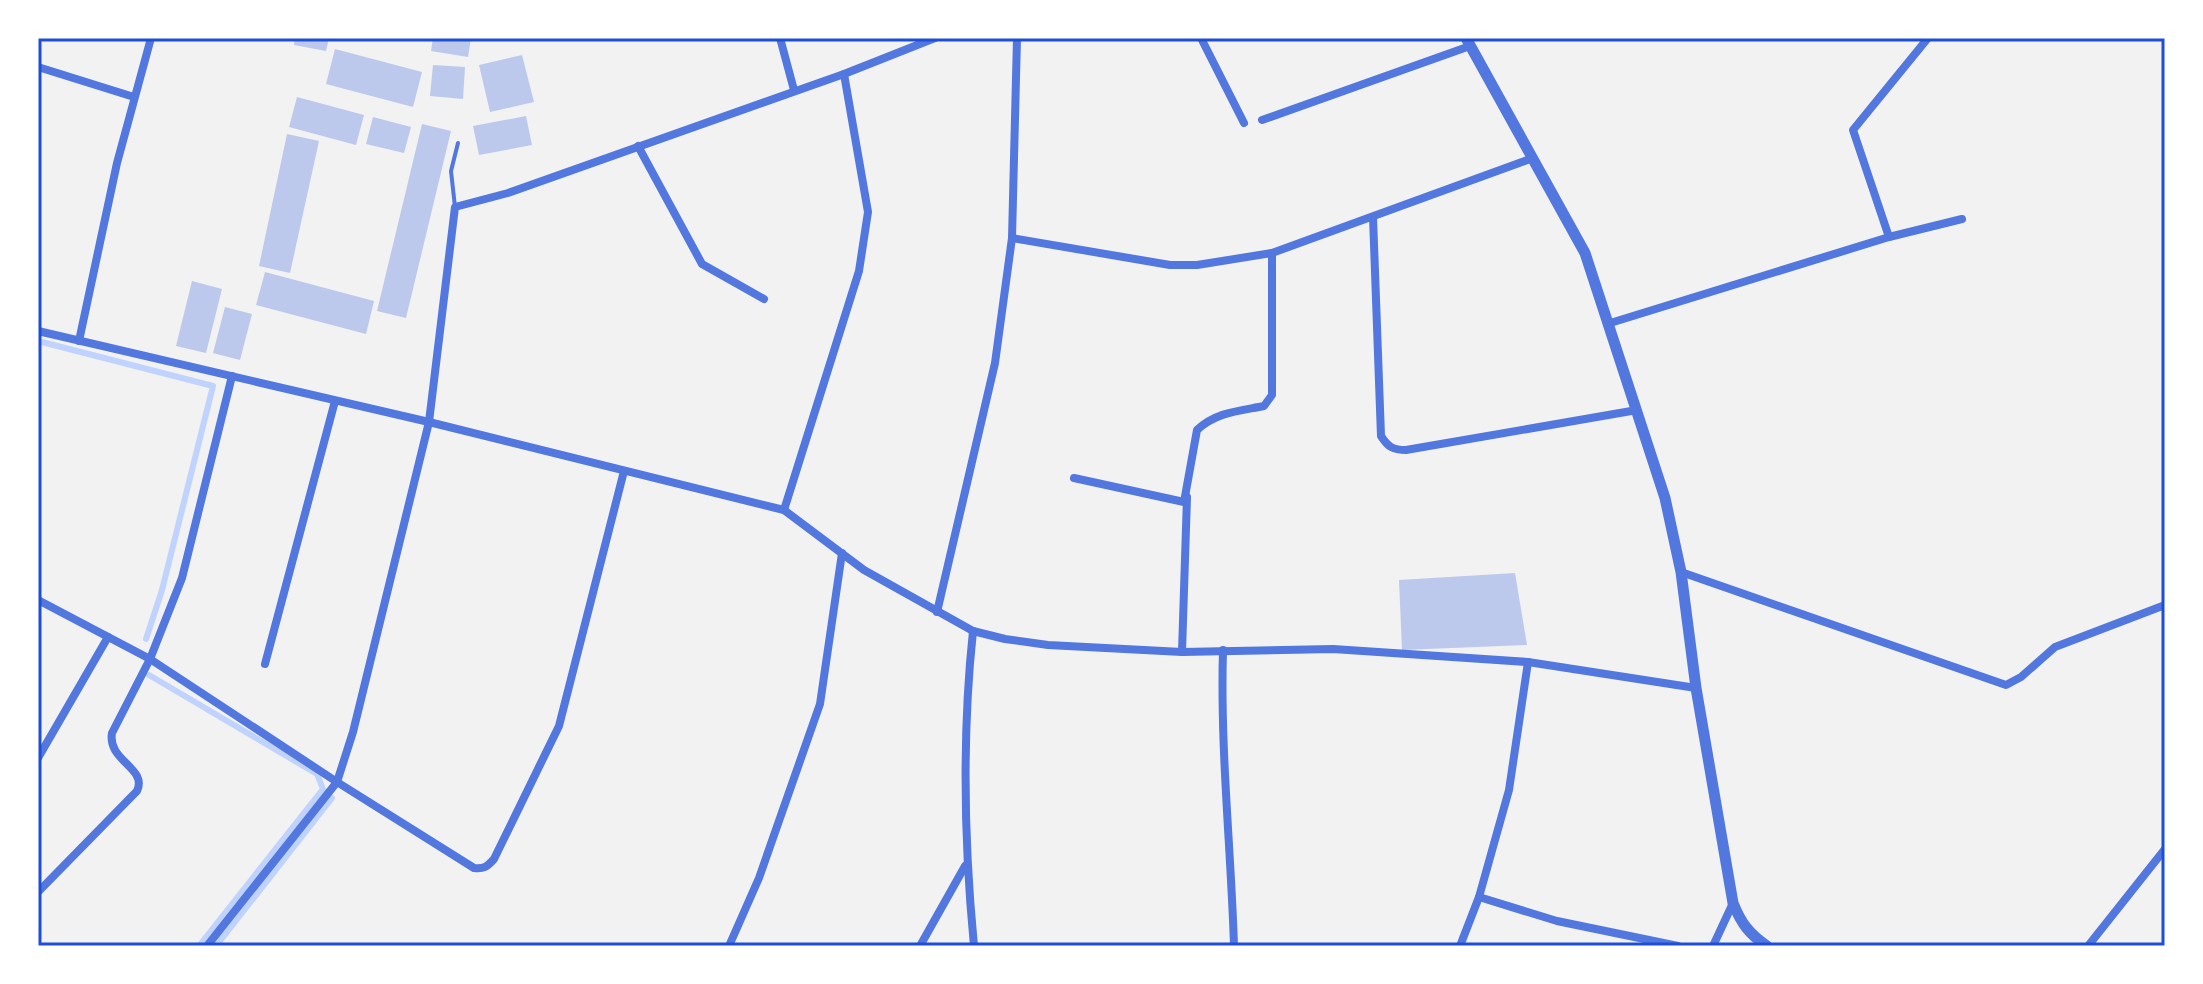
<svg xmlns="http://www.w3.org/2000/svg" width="2203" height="984" viewBox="0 0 2203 984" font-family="Roboto,sans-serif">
  <rect width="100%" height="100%" fill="#f2f2f2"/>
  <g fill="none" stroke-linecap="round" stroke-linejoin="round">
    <g stroke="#bfd3fe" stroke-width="6">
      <polyline points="38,341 213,386 162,590 146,639"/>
      <polyline points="149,675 317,774 323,789 199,946"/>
      <polyline points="216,946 332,798"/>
    </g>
  </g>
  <g fill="#bdc9ec">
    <polygon points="295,38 329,38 326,51 294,45"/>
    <polygon points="433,38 471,38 468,57 431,51"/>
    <polygon points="335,49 422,72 413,107 326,84"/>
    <polygon points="522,55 534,102 490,112 479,65"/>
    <polygon points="433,65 465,67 463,99 430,96"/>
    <polygon points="297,97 364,115 356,145 289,127"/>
    <polygon points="526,116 532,145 479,155 473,126"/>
    <polygon points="373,117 411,127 404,153 366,144"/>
    <polygon points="422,124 451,131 406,318 377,311"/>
    <polygon points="287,134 319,141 290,273 259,266"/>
    <polygon points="265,272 374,301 366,334 256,305"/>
    <polygon points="192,281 222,289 206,353 176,346"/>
    <polygon points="225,307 252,314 240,360 213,353"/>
    <polygon points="1515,573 1527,645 1402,650 1399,580"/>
  </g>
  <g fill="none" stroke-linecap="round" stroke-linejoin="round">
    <polyline stroke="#5277de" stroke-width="4" points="455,207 451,171 458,143"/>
    <g stroke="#5277de" stroke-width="8">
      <polyline points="780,38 794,90"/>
      <polyline points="1201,38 1244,123"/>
      <polyline points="38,67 134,97"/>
      <polyline points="1262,120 1470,46"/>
      <polyline points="638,146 702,264 764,299"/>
      <path d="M 1373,217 L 1381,436 C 1388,447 1393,450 1406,450 L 1637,410"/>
      <polyline points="1889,237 1853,130 1928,38"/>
      <polyline points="1012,238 1170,265 1197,265 1272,253 1530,159"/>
      <polyline points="1607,324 1889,237 1962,219"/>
      <polyline points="38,331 429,422 784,510 864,570 973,631 1005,639 1048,645 1182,652 1333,649 1528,662 1696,688"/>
      <polyline points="79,341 117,163 151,38"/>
      <path d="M 1074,478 L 1184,502 L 1197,430 C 1216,412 1239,411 1264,406 L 1272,395 L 1272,253"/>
      <polyline points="784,510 859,271 868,212 844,74"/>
      <polyline points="1681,572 2006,685 2021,677 2055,647 2165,605"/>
      <path d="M 38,600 L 150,659 L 337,782 L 474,868 C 484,869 487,867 494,859 L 559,726 L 624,471"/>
      <polyline points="937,612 995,363 1012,238 1017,38"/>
      <path d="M 973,631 C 962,735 964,842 974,946"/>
      <path d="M 1223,650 C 1220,749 1231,848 1234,946"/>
      <polyline points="1182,652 1187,497"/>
      <polyline points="265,664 335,401"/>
      <polyline points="38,758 108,637"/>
      <path d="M 38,892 L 137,791 C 148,768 107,761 112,733 L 150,659 L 182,578 L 232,376"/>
      <polyline points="1479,897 1557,921 1678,946"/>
      <polyline points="207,946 337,782 353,732 429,422 455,207 508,193 844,74 935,38"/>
      <polyline points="729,946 759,878 820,704 842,553"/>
      <polyline points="920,946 965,866"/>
      <polyline points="1460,946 1479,897 1509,790 1528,662"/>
      <polyline points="1713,946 1733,903"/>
      <polyline points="2088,946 2165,849"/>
    </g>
    <path stroke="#5277de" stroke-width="11" d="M 1466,38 L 1585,253 L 1665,498 L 1681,572 L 1696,688 L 1733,903 C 1741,923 1749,934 1767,946"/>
  </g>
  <rect width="2203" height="984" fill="none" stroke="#ffffff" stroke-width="80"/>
  <rect x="40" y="40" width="2123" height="904" fill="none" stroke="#1d4ed8" stroke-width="3"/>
</svg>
